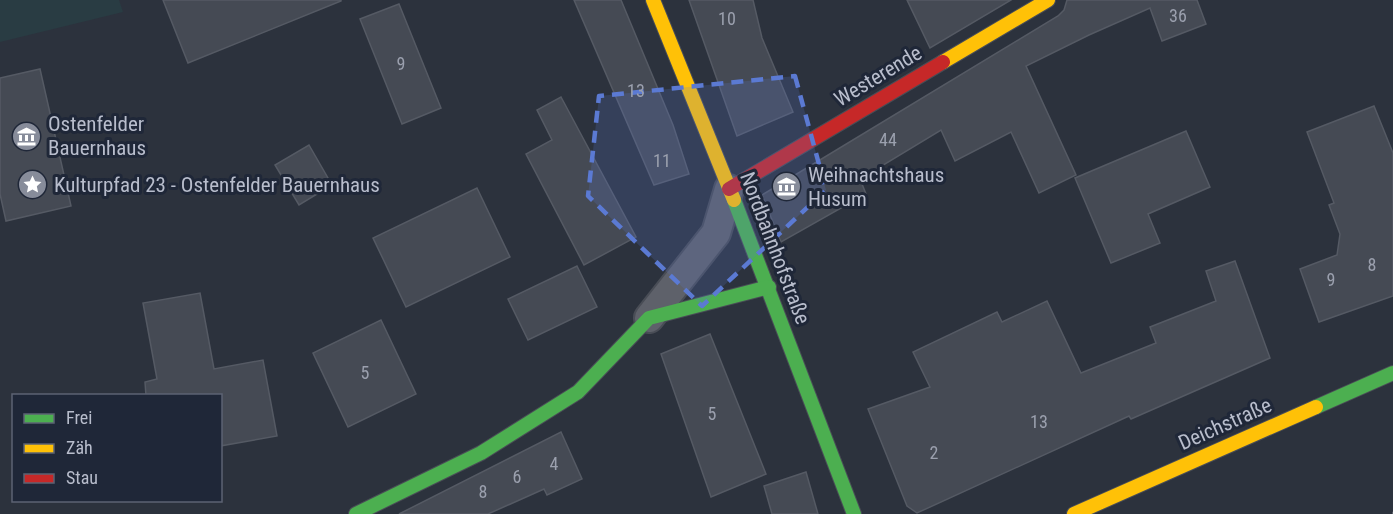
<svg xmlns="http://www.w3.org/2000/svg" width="1393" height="514" viewBox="0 0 1393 514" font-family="'Roboto Condensed',sans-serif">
  <rect width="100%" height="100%" fill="#2c323d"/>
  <polygon fill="#293c43" points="0,0 119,0 123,12 0,42"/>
  <g fill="#454a54" stroke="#555a64" stroke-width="1.5">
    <polygon points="163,0 341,0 341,1 188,63"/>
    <polygon points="574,0 621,0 673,125 689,174 654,185"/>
    <polygon points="689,0 753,0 762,38 793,112 737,136"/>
    <polygon points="907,0 1011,0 930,48"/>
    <polygon points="1067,0 1197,0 1206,24 1162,41 1150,8 1089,35 1026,66 1076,175 1039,193 1011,132 955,161 941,130 860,179 866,194 781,242 762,195 1058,16 1064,10"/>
    <polygon points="399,4 441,108 402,124 360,19"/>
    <polygon points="40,69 71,206 6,221 0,194 0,78"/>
    <polygon points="561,97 636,237 584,265 526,154 552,140 537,110"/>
    <polygon points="1374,106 1393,153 1393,296 1319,322 1300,269 1337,255 1340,234 1329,205 1334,203 1307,132"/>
    <polygon points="1186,131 1210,187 1148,214 1160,243 1111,263 1075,178"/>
    <polygon points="309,145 332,185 299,205 275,165"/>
    <polygon points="477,188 510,257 406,307 373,238"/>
    <polygon points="1235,261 1270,358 1131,419 1129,416 917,513 907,506 868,409 930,387 913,352 997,312 1002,322 1047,301 1081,373 1156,343 1150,327 1216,301 1206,271"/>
    <polygon points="577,266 597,307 528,340 508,299"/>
    <polygon points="200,293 214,369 263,360 277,436 220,446 220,396 146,396 145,382 157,379 143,303"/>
    <polygon points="381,320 416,394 348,427 313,353"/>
    <polygon points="710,334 766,474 711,497 661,354"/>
    <polygon points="561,432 582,479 547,495 544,489 488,514 399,514"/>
    <polygon points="806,472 818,514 772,514 764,486"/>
  </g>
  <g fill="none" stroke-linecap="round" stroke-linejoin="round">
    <defs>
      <polyline id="street" points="649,318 716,233 729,189"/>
      <g id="fast">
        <polyline points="734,200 854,514"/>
        <polyline points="1316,407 1393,373"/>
        <polyline points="356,514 481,453 578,392 649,318 769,287"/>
      </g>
      <g id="slow">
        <polyline points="653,0 734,200"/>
        <polyline points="943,62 1048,0"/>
        <polyline points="1074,514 1316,407"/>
      </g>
      <polyline id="jam" points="729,189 943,62"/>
    </defs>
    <use href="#street" stroke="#494d56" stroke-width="32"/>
    <use href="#fast" stroke="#494d56" stroke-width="16"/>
    <use href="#slow" stroke="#494d56" stroke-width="16"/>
    <use href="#jam" stroke="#494d56" stroke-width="16"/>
    <use href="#street" stroke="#5e616a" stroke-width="28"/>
    <use href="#fast" stroke="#4caf50" stroke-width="14"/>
    <use href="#slow" stroke="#ffc107" stroke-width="14"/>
    <use href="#jam" stroke="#c62828" stroke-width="14"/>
    <polyline stroke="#5b6068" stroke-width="4.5" stroke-dasharray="6 6" stroke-linecap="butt" points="1392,514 1393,514"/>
  </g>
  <path fill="#5b7ad3" fill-opacity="0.2" stroke="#5b7ad3" stroke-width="4.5" stroke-dasharray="12 8" stroke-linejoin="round" d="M 795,76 L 826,190 L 702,306 L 588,196 L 599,96 Z"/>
  <defs>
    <symbol id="museum-disc" viewBox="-11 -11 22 22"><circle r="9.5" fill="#878c9a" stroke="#1f2738"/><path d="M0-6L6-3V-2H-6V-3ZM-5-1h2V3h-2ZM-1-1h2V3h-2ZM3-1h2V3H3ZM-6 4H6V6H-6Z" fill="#fff"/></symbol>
    <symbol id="sight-disc" viewBox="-11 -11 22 22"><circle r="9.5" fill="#878c9a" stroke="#1f2738"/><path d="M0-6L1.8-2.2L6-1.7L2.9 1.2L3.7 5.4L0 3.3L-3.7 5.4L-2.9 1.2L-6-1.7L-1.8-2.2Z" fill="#fff"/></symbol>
  </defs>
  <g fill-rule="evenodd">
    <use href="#museum-disc" x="10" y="120" width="33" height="33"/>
    <use href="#sight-disc" x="16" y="168" width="33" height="33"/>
    <use href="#museum-disc" x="770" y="170" width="33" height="33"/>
  </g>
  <g text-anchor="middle" stroke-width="6" stroke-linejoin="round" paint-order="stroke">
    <g font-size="18" fill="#9ba0ae">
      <text x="1178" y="22">36</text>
      <text x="727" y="25">10</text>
      <text x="401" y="70">9</text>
      <text x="636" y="97">13</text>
      <text x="888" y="146">44</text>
      <text x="662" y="167">11</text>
      <text x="1372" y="271">8</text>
      <text x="1331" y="286">9</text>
      <text x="365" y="379">5</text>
      <text x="712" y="420">5</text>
      <text x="1039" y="428">13</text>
      <text x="934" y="459">2</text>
      <text x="554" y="470">4</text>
      <text x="517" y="483">6</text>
      <text x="483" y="498">8</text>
    </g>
    <g font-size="21" fill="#b8bdcc" stroke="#1f2738">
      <text transform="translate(878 76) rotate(-31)" y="7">Westerende</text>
      <text transform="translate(775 248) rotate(69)" y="7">Nordbahnhofstraße</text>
      <text transform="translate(1225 424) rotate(-24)" y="7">Deichstraße</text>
    </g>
    <g font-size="21" fill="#b8bdcc" stroke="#1f2738" text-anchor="start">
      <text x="48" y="131">Ostenfelder<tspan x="48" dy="24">Bauernhaus</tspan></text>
      <text x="808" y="182">Weihnachtshaus<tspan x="808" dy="24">Husum</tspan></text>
      <text x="54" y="192">Kulturpfad 23 - Ostenfelder Bauernhaus</text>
    </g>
  </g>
  <rect x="12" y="394" width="210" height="108" fill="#1f2738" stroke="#5c6373" stroke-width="1.5"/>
  <rect x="24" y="414" width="30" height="9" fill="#4caf50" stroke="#5c6373" stroke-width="1.5"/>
  <text x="66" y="424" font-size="18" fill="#b8bdcc">Frei</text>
  <rect x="24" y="444" width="30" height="9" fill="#ffc107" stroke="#5c6373" stroke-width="1.5"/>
  <text x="66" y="454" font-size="18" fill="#b8bdcc">Zäh</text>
  <rect x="24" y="474" width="30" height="9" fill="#c62828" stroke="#5c6373" stroke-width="1.5"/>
  <text x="66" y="484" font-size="18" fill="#b8bdcc">Stau</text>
</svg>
